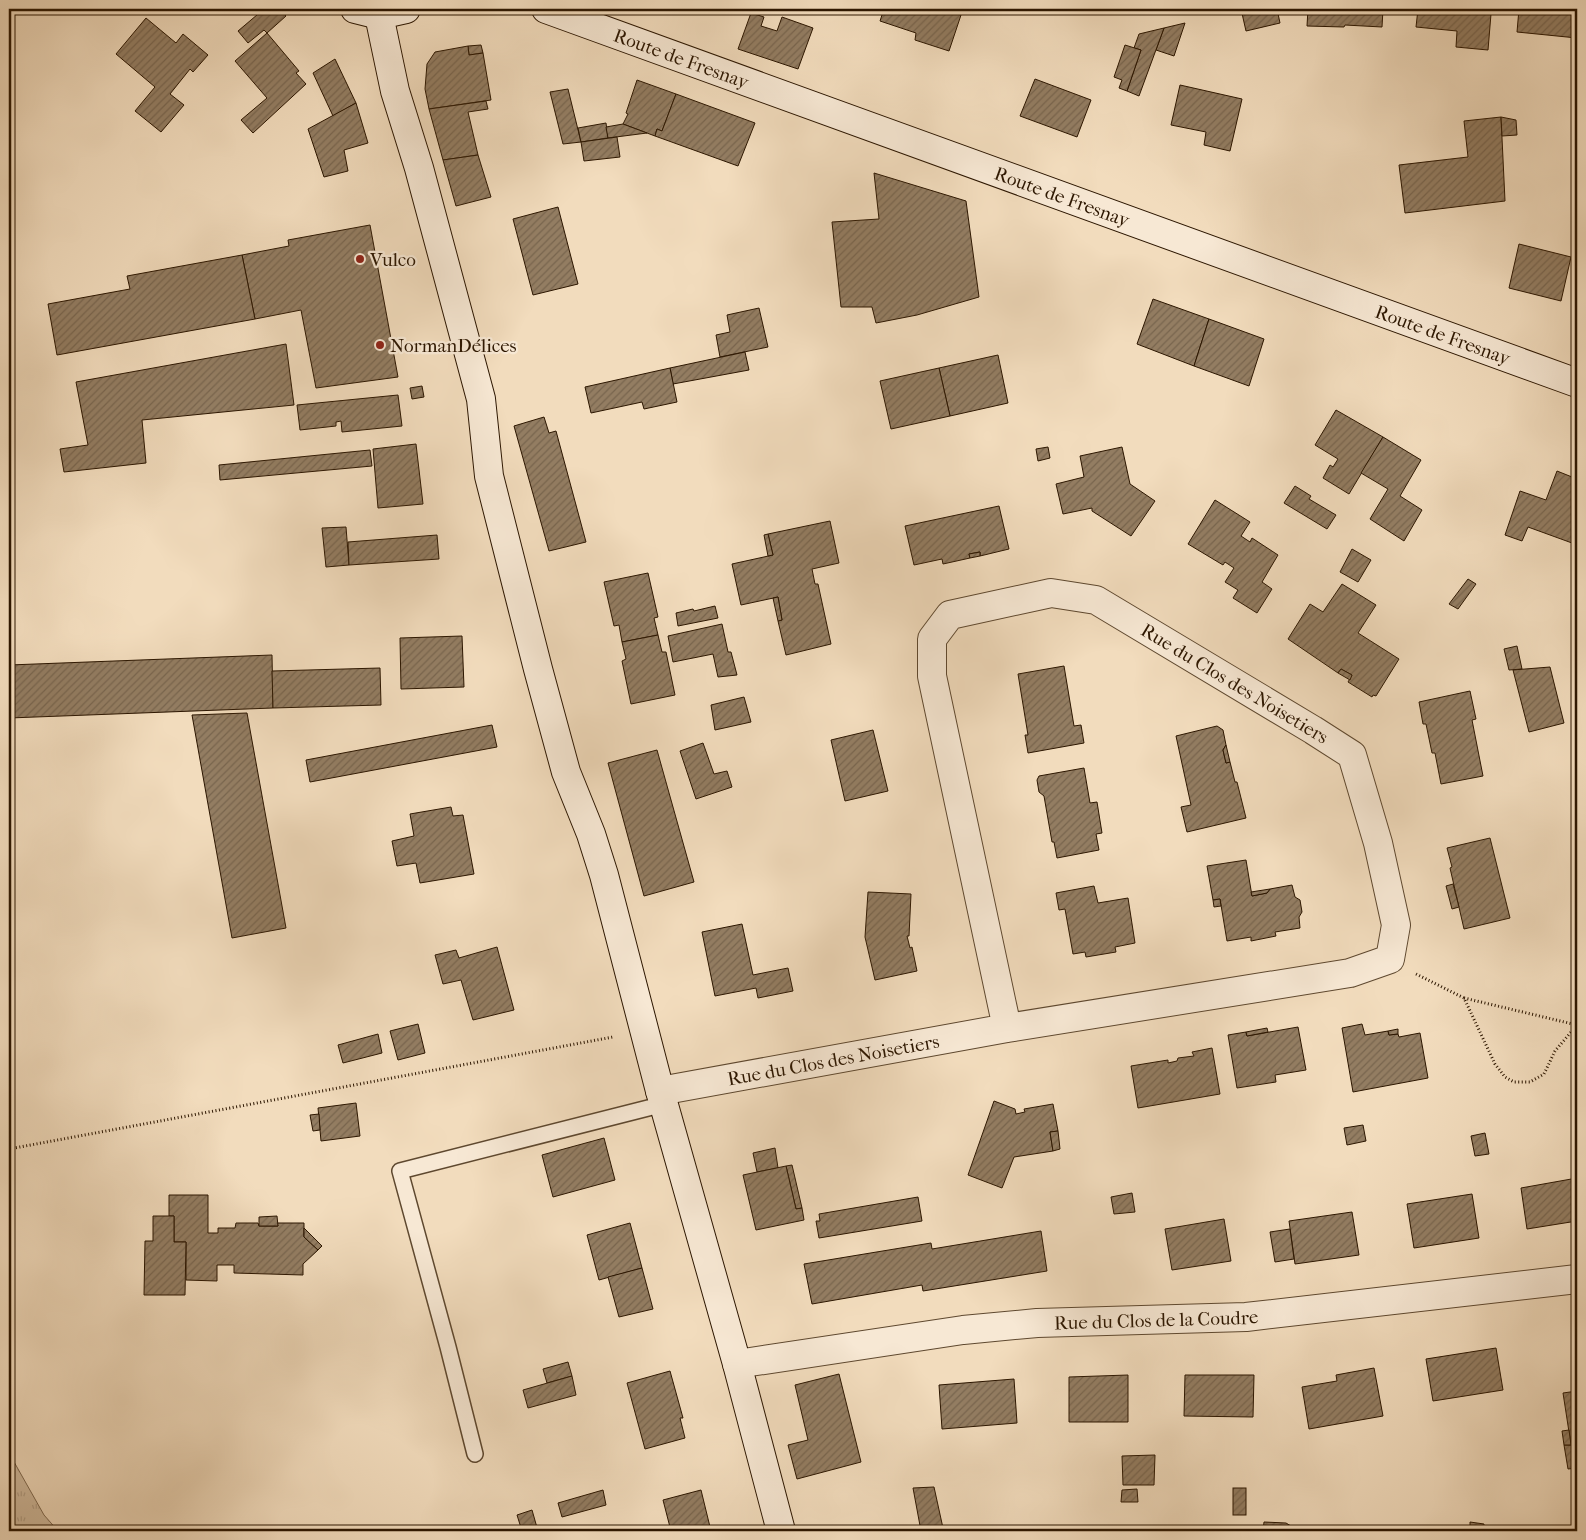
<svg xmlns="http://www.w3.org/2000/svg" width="1586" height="1540" viewBox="0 0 1586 1540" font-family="'IM FELL French Canon',serif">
  <defs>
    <pattern id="grass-tufts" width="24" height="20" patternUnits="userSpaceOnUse" patternTransform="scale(1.25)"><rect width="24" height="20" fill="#d0ba9d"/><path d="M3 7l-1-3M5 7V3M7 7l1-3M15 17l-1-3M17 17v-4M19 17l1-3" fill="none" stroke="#b39f85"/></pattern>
    <pattern id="building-hatch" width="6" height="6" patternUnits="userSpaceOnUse" patternTransform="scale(1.25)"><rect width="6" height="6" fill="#937d62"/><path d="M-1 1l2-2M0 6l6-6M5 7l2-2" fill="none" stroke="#78654e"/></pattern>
  </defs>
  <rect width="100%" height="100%" fill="#f2dcbd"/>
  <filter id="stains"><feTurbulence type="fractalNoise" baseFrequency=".004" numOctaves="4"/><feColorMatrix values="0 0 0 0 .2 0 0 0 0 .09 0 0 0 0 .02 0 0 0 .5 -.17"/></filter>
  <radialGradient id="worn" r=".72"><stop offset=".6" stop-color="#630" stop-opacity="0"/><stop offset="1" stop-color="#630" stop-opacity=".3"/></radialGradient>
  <polygon fill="url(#grass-tufts)" stroke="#7e684e" points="9,1453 44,1515 58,1531 9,1531"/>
  <g fill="url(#building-hatch)" stroke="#2c1600">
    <polygon points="264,9 280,9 286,16 267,33 264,30 248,43 238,31"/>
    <polygon points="884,9 963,9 949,51 915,40 916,33 880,21"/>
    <polygon points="1241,9 1277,9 1280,23 1246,31"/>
    <polygon points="1308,9 1383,9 1382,27 1345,25 1344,27 1307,26"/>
    <polygon points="1418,9 1460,9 1459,12 1491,14 1488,50 1456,47 1457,31 1416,27"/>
    <polygon points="1519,9 1577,9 1577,38 1517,32"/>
    <polygon points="751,13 764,17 761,26 777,31 782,17 813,28 798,69 738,49"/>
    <polygon points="146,18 176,43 183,34 208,55 193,72 190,69 170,94 184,105 161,132 135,111 155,87 116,54"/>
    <polygon points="1185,23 1174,56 1156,50 1164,28"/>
    <polygon points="1164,28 1139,96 1127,91 1141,50 1134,48 1139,34"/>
    <polygon points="267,33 299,71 296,73 306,84 253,133 241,120 267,98 235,61"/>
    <polygon points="481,45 483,53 469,55 468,46"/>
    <polygon points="1125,45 1141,50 1127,91 1119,88 1122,80 1114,77"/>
    <polygon points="468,46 469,55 483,53 491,100 429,109 425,89 427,64 435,52"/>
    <polygon points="335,59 356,103 333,116 313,73"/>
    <polygon points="1035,79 1091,100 1077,137 1020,116"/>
    <polygon points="637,80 676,94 662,131 657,129 655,136 623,124 628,114 626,113"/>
    <polygon points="1180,85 1242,99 1230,151 1204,145 1206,132 1171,125"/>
    <polygon points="568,89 581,142 563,144 550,92"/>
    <polygon points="676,94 755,123 738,166 655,136 657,129 662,131"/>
    <polygon points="486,101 488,109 468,112 478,155 443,160 429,109"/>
    <polygon points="356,103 368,143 344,150 348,171 324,177 308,129"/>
    <polygon points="1501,117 1505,201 1405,213 1399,165 1468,157 1464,121"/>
    <polygon points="1501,117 1516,120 1517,135 1502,136"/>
    <polygon points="606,123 608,138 581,142 578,128"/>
    <polygon points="623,124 647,133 608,138 606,127"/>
    <polygon points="617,137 620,157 584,161 581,142"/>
    <polygon points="478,155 491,197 456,206 443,160"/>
    <polygon points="874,173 966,201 979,297 917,315 876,323 872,307 841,307 832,222 879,219"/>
    <polygon points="558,207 578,284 533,295 513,219"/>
    <polygon points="370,225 398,377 316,388 301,310 255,319 242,255 289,246 288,240"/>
    <polygon points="1519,244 1571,257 1561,301 1509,288"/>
    <polygon points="242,255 255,319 57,355 48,304 130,289 127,276"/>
    <polygon points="1153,299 1209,319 1194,366 1137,344"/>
    <polygon points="759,308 768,347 720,357 716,335 730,332 727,315"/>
    <polygon points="1209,319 1264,339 1249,386 1194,366"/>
    <polygon points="286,344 294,405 142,420 146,463 64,472 60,449 88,445 76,382"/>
    <polygon points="745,352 749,370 673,384 670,368"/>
    <polygon points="998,355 1008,403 950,416 939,368"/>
    <polygon points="670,368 677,402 644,409 642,402 591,413 585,387"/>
    <polygon points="939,368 950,416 891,429 880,381"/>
    <polygon points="422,386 424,397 412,399 410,388"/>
    <polygon points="398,395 402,426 342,432 341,421 336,422 336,426 300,430 297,405"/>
    <polygon points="1336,410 1383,437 1349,494 1323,478 1330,465 1333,467 1338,459 1315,445"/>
    <polygon points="544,417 549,433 556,431 586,542 549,551 514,426"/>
    <polygon points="1383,437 1421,460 1400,496 1422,510 1404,541 1370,519 1388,489 1361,473"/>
    <polygon points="416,444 423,504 378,508 373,449"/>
    <polygon points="1048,447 1050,458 1038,461 1036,449"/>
    <polygon points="1122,447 1130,484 1155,501 1131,536 1092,511 1092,508 1063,514 1056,484 1084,477 1080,456"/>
    <polygon points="370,450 372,466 220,480 219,465"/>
    <polygon points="1557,471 1577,479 1577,531 1572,543 1528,527 1522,541 1505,535 1520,491 1546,500"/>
    <polygon points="1295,486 1311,496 1309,499 1336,515 1327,529 1284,503"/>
    <polygon points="1215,500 1250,522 1241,536 1250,542 1252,538 1278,555 1262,582 1272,589 1257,613 1233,598 1238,590 1225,582 1234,568 1225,562 1223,565 1188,544"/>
    <polygon points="999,506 1009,549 980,556 980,552 969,554 970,558 943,564 942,559 914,565 905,526"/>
    <polygon points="830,521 839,563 812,569 815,584 818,584 831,644 786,655 778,621 782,620 778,597 741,605 732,564 773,555 768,534"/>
    <polygon points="346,527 349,565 326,567 322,528"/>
    <polygon points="768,534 773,555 768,556 764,535"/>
    <polygon points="437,535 439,559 349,565 348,542"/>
    <polygon points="1352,549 1371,560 1358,582 1340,572"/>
    <polygon points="980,552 980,556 970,558 969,554"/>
    <polygon points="648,573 658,617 654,618 658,635 622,642 619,625 614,626 604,582"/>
    <polygon points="1468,579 1476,584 1458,609 1449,604"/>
    <polygon points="1342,584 1376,605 1358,633 1399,659 1376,696 1373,695 1372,697 1348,682 1352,675 1341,669 1338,673 1288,639 1310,604 1323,612"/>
    <polygon points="778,597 782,620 778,621 773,598"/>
    <polygon points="715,606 718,618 678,626 676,613 693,609 694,611"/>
    <polygon points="722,624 728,652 731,652 737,675 718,677 713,654 673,662 668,636"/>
    <polygon points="658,635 662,652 666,652 675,695 631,704 622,661 626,659 622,642"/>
    <polygon points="462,636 464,687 401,689 400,638"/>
    <polygon points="1517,646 1522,669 1509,670 1504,649"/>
    <polygon points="272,655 273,708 9,718 9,665"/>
    <polygon points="1064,666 1074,726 1081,725 1084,743 1028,753 1025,735 1028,735 1018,674"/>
    <polygon points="1550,667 1564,723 1529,732 1513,670"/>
    <polygon points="380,668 381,705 273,708 272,671"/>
    <polygon points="1341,669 1352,675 1350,680 1338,673"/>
    <polygon points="1470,691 1476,719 1472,720 1483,776 1441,784 1435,753 1432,753 1426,724 1423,724 1419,702"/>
    <polygon points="744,697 751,722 715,730 711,705"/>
    <polygon points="247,713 286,928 232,938 192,715"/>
    <polygon points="492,725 497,747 310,782 306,760"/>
    <polygon points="1217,726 1223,730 1226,745 1223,750 1226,763 1230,762 1235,782 1237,782 1246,818 1187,832 1181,807 1191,805 1176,736"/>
    <polygon points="873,730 888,791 845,801 831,740"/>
    <polygon points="703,743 714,774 727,771 732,787 696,799 680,751"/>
    <polygon points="1226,745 1230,762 1226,763 1223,750"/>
    <polygon points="657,750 694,882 644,896 608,763"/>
    <polygon points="1084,768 1090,803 1097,802 1102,833 1096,834 1099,850 1057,858 1054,842 1052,842 1044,796 1039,792 1037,780 1039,776"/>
    <polygon points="451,807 453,816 463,815 474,874 420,883 416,863 397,866 392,841 414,836 410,814"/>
    <polygon points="1490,838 1510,918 1464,929 1450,868 1452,867 1447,848"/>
    <polygon points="1246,860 1252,896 1267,893 1270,889 1292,885 1295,897 1300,900 1302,912 1299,917 1300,928 1275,932 1276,936 1251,941 1251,937 1227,941 1220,899 1213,900 1207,866"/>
    <polygon points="1453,884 1459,907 1452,909 1446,886"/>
    <polygon points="1094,886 1098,903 1128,898 1135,943 1115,947 1116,952 1086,957 1085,952 1073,954 1065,909 1059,910 1056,893"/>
    <polygon points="1270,889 1267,893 1252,896 1251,892"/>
    <polygon points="868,892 911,894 909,936 907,936 910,948 912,947 917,971 875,980 865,937"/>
    <polygon points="1220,899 1221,906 1214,907 1213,900"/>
    <polygon points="742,924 753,975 788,968 793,991 758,998 756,988 715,996 702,932"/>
    <polygon points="497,947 514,1010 473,1020 461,980 443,984 435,955 456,950 459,958"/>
    <polygon points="9,975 14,978 9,989"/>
    <polygon points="418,1024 425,1053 398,1060 390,1031"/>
    <polygon points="1362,1024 1365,1035 1388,1031 1389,1035 1398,1034 1399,1037 1420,1033 1428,1078 1353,1092 1342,1028"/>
    <polygon points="1298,1027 1306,1070 1275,1075 1276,1082 1237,1088 1228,1035 1246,1032 1247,1036"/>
    <polygon points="1267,1028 1268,1032 1247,1036 1246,1032"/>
    <polygon points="1398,1029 1398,1034 1389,1035 1388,1031"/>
    <polygon points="378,1034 382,1053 343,1063 338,1045"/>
    <polygon points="1212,1048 1220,1094 1138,1108 1131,1066 1168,1060 1168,1063 1177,1061 1178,1058 1194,1056 1192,1052"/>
    <polygon points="994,1101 1015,1109 1016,1114 1025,1112 1024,1109 1053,1104 1058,1131 1050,1132 1053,1151 1014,1157 1002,1188 968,1175"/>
    <polygon points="356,1103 360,1136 321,1141 318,1108"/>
    <polygon points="319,1114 320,1130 313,1131 310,1115"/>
    <polygon points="1363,1125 1366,1141 1347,1145 1344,1128"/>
    <polygon points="1058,1131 1060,1149 1053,1151 1050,1132"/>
    <polygon points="1485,1133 1489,1154 1475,1156 1471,1136"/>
    <polygon points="604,1138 615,1180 553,1197 542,1155"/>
    <polygon points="775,1148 778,1168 757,1172 753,1153"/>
    <polygon points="792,1165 802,1208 796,1209 786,1166"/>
    <polygon points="786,1166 796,1209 802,1208 804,1220 756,1230 743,1175"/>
    <polygon points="1577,1178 1577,1221 1527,1229 1521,1188"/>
    <polygon points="1132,1193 1135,1212 1114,1214 1111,1197"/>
    <polygon points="1472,1194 1479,1238 1414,1248 1407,1204"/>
    <polygon points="169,1195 208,1195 208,1233 218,1233 218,1228 235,1228 236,1223 258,1223 259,1226 278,1226 277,1223 304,1223 304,1237 318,1250 303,1264 303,1275 234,1273 234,1265 217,1265 217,1281 186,1280 186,1242 174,1242 174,1216 169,1216"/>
    <polygon points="918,1197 922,1221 819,1238 816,1221 820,1221 819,1214"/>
    <polygon points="1352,1212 1359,1255 1295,1264 1289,1221"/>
    <polygon points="153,1216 174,1216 174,1242 186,1242 185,1295 144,1295 145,1241 153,1241"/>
    <polygon points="277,1216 278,1226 259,1226 259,1217"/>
    <polygon points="1224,1219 1231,1261 1172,1270 1165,1229"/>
    <polygon points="630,1223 642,1268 599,1280 587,1235"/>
    <polygon points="304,1228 322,1246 318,1250 304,1237"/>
    <polygon points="1290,1229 1294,1259 1275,1262 1270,1232"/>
    <polygon points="1041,1231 1047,1271 923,1291 922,1285 812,1304 804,1264 931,1243 932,1249"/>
    <polygon points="642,1268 653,1309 619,1317 608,1277"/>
    <polygon points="1496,1348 1503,1390 1433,1401 1426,1359"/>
    <polygon points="568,1362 572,1376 547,1383 543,1369"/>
    <polygon points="1374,1368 1383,1416 1309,1429 1302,1387 1337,1381 1336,1375"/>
    <polygon points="670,1371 683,1418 680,1418 685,1438 645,1449 627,1383"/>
    <polygon points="839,1374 861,1462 797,1479 788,1445 808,1440 795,1385"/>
    <polygon points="1128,1375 1128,1422 1069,1422 1069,1377"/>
    <polygon points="1185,1375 1254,1375 1253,1417 1184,1416"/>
    <polygon points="572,1376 576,1395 528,1408 523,1390"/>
    <polygon points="1014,1379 1017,1423 942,1429 939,1385"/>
    <polygon points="1577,1391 1577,1468 1568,1469 1564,1445 1571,1445 1563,1393"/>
    <polygon points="1569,1430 1571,1445 1564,1445 1562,1431"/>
    <polygon points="1155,1455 1154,1485 1123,1485 1122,1456"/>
    <polygon points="934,1487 943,1528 921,1531 913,1488"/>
    <rect x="1233" y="1488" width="13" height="27"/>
    <polygon points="1137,1489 1138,1502 1121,1502 1122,1490"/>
    <polygon points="603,1490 606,1505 562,1517 558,1503"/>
    <polygon points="701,1490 711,1531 671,1531 663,1500"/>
    <polygon points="532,1510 538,1531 522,1531 517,1515"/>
    <polygon points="1264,1522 1286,1523 1291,1526 1296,1531 1263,1531"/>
    <polygon points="1470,1522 1484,1524 1484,1531 1470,1531"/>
  </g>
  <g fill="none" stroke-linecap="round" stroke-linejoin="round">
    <defs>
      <polyline id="lane" points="475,1454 448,1347 400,1171 664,1104"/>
      <g id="street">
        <path id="s1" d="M 660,1091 L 1007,1028 L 1350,973 L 1390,959 L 1396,925 L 1378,843 L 1352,755 L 1313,730 L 1096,600 L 1051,593 L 950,615 L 932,639 L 932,676 L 1007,1028"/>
        <path id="s2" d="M 737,1364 L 963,1330 L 1037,1323 L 1246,1317 L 1577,1279"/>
      </g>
      <g id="secondary">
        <polyline points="355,9 379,15 406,9"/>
        <path id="s3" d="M 546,9 L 1577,383"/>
        <polyline points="379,15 395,91 419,168 481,399 489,476 538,669 566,772 591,834 604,875 660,1091 737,1364 781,1531"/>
      </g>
    </defs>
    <use href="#lane" stroke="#5e482f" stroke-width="18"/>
    <use href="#street" stroke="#5e482f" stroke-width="30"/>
    <use href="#secondary" stroke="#2c1600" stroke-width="30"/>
    <g stroke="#2c1600" stroke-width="3" stroke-dasharray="1 2.5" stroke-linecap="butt">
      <polyline points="1416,974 1464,998 1495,1064 1505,1077 1514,1082 1530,1082 1544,1074 1555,1051 1577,1025"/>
      <polyline points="1464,998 1577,1025"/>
      <polyline points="9,1149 613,1037"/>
    </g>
    <use href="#lane" stroke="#f7e8d4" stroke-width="15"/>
    <use href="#street" stroke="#f7e8d4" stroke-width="28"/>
    <use href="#secondary" stroke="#f7e8d4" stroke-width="28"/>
  </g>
  <g fill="#8f2418" stroke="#f7e8d4" stroke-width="2">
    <circle cx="360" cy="259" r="5"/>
    <circle cx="380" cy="345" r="5"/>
  </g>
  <g text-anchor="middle" stroke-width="4.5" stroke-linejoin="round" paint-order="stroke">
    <g font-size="19" fill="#2c1600" stroke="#f7e8d4">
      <text dy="7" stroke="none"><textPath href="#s3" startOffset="144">Route de Fresnay</textPath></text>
      <text dy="7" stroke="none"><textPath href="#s3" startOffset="549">Route de Fresnay</textPath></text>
      <text dy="7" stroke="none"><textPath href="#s3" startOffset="954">Route de Fresnay</textPath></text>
      <text transform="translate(1235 683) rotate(31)" y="7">Rue du Clos des Noisetiers</text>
      <text dy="7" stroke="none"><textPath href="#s1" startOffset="176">Rue du Clos des Noisetiers</textPath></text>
      <text dy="7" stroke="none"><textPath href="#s2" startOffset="422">Rue du Clos de la Coudre</textPath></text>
    </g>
    <g font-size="19" fill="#2c1600" stroke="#f7e8d4" text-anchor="start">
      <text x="370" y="266">Vulco</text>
      <text x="390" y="352">NormanDélices</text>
    </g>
  </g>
  <rect width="1586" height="1540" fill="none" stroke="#f2dcbd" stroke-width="30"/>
  <rect x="10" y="10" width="1566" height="1520" fill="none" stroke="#2c1600" stroke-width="2.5"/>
  <rect x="15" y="15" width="1556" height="1510" fill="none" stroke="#2c1600"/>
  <rect width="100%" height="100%" filter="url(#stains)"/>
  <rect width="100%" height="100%" fill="url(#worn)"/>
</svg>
